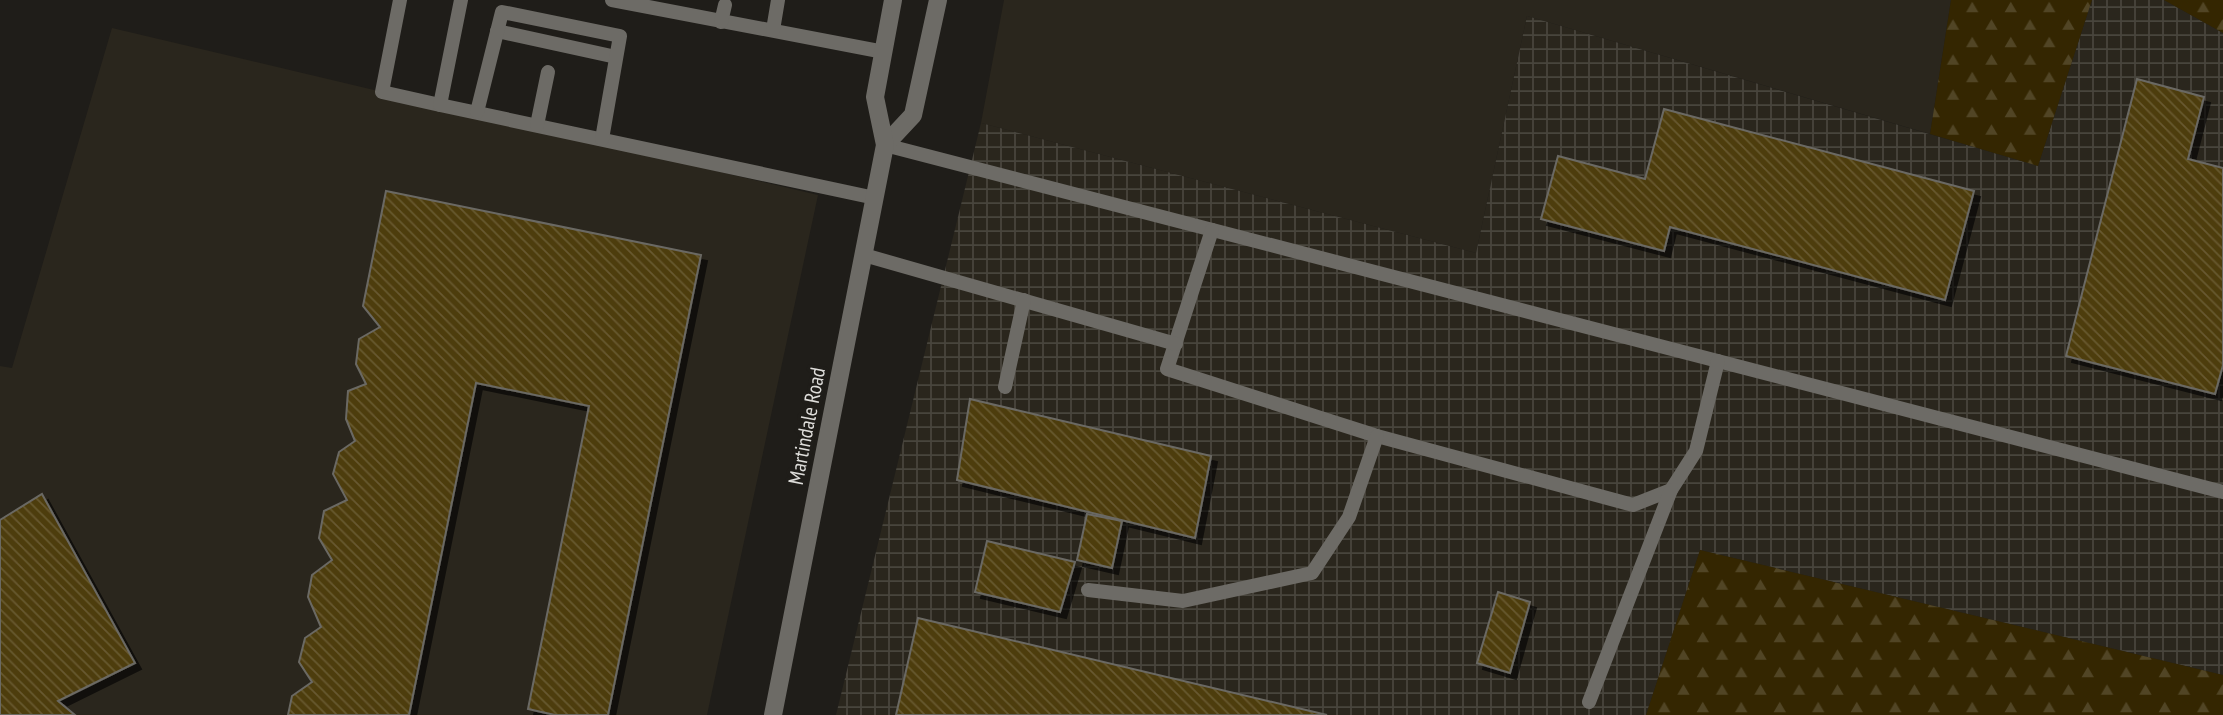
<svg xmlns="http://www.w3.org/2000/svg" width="2223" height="715" viewBox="0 0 2223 715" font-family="'PT Sans Narrow',sans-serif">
  <defs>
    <pattern id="industrial-grid" width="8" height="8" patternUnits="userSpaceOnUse" patternTransform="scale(1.75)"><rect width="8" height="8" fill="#2a261d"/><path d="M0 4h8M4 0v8" fill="none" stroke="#48453d"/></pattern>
    <pattern id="forest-firs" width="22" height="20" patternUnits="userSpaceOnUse" patternTransform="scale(1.75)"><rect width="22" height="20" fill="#342601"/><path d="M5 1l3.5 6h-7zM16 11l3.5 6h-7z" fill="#514525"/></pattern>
    <pattern id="building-back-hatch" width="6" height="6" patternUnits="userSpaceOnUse" patternTransform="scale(1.75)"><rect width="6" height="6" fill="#4e3d0d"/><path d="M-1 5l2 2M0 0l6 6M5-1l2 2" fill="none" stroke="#675930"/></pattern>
    <filter id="shadow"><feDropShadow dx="6" dy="6" stdDeviation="0" flood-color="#0009"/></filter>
  </defs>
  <rect width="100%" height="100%" fill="#1f1d19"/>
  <g fill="#2a261d">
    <polygon points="1004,0 1951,0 1930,134 1527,16 1476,253 981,123"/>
    <polygon points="112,28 818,195 707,715 0,715 0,366 12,368"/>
  </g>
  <polygon fill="url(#industrial-grid)" points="2092,0 2164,0 2223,33 2223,675 1700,550 1646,715 836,715 981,123 1476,253 1527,16 2038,166"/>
  <g fill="url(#forest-firs)">
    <polygon points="1951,0 2092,0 2038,166 1930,134"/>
    <polygon points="2164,0 2223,0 2223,33"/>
    <polygon points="1700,550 2223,675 2223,715 1646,715"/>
  </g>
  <g fill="url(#building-back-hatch)" stroke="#6b6964" stroke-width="2" filter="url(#shadow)">
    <polygon points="2137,79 2204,97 2188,159 2223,168 2223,365 2215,394 2066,356"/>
    <polygon points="1664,109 1974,191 1945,300 1670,227 1664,251 1541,219 1558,156 1645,179"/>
    <polygon points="386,191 701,255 608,715 555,715 528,709 589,406 476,383 409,715 288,715 292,696 312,682 299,662 305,638 321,627 308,597 312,575 332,560 319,538 324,511 347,500 333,474 339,452 355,441 346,419 348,391 366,384 356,364 359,339 380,327 363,306"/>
    <polygon points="970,399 1211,456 1195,538 957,480"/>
    <polygon points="42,494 135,663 58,701 75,715 0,715 0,520"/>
    <polygon points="1087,514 1122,521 1112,568 1077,560"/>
    <polygon points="987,541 1075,562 1060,612 975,592"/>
    <polygon points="1498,592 1530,602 1510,673 1477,663"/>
    <polygon points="918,618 1327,715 896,715"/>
  </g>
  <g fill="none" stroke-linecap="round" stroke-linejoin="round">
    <g stroke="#6d6b66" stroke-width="14">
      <polyline points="400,0 382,92 440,105"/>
      <polyline points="461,0 440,105 875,198"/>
      <polyline points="612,0 884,52"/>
      <polyline points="721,22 725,5"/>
      <polyline points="773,30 778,0"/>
      <polyline points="497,31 616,57"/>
      <polyline points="477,112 502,12 620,36 602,139"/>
      <polyline points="537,125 548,72"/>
      <polyline points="885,145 2223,492"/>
      <polyline points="1212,230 1167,369 1377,436 1633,505 1671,490 1696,451 1718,361"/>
      <polyline points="864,255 1176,344"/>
      <polyline points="1005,387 1024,300"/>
      <polyline points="1088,590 1183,601 1312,573 1349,517 1377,436"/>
      <polyline points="1589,702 1671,490"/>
    </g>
    <g stroke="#6d6b66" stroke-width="18">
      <polyline points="885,145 913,115 938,0"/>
      <polyline points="773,715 885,145 875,97 893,0"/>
    </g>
  </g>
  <g text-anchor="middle" stroke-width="7" stroke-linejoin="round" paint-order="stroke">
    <g font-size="21" fill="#deddda" stroke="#1f1d19">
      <text transform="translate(807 426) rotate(-79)" y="7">Martindale Road</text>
    </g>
  </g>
</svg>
